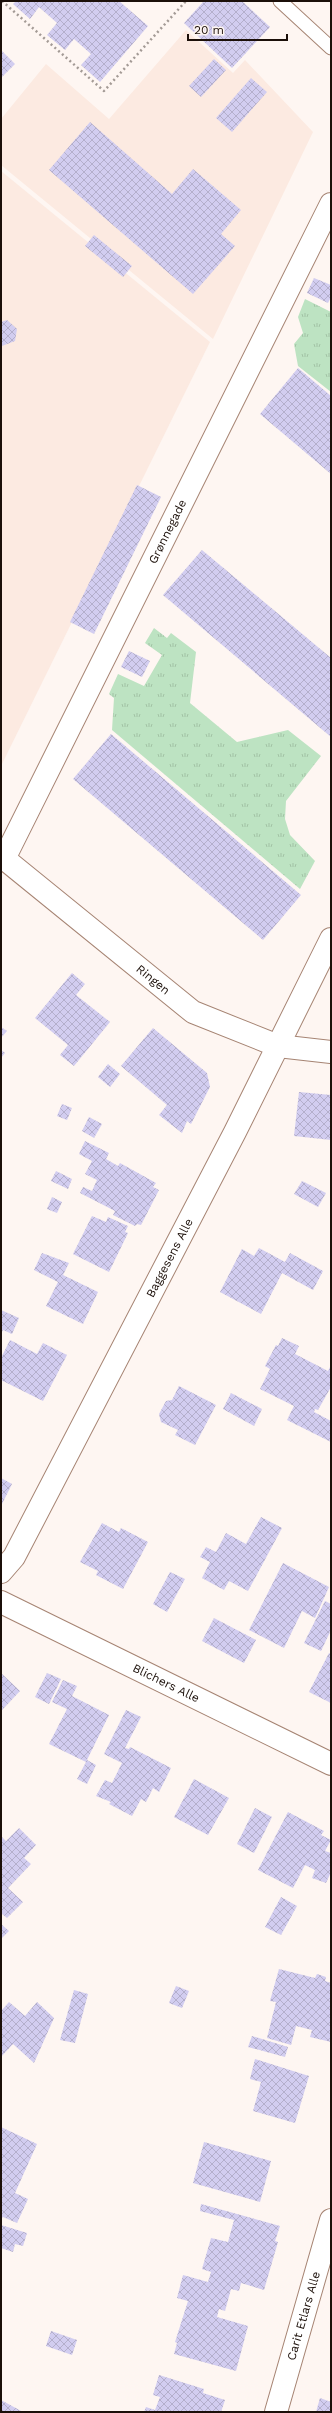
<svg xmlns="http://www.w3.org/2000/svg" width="332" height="2413" viewBox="0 0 332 2413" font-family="'Work Sans',sans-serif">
  <defs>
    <pattern id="grass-tufts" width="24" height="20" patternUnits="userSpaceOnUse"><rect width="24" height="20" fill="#bde3c2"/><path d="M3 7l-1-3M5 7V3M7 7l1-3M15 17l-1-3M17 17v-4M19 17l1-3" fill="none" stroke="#a2c2a5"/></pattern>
    <pattern id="building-cross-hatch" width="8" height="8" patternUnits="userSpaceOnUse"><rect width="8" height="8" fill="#d2cdf0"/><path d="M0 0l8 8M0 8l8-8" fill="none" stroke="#b4afcc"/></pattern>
  </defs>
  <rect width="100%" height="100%" fill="#fef6f2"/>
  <g fill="#fceae1">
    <polygon points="186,30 233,73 245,60 313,132 213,339 1,165 1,119 46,64 109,119"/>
    <polygon points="1,171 210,342 1,766"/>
  </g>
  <g fill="url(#grass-tufts)">
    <polygon points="305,299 331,312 331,392 298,366 294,344 303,333 298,317"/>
    <polygon points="154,628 167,638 171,633 196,652 190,703 237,742 288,730 321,756 286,801 285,819 290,835 315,861 300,889 112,730 114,698 109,694 118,674 144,686 162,655 145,643"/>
  </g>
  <g fill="url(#building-cross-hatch)">
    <polygon points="16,1 119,1 148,26 100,82 81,65 91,54 74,39 65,50 47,35 57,23 39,7 30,19 13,4"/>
    <polygon points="204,1 242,1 270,27 232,68 184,23"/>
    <polygon points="1,50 15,64 1,78"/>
    <polygon points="214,59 226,70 201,97 189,86"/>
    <polygon points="251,78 267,92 232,132 216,118"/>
    <polygon points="90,122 172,194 193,169 241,210 221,234 235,246 193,294 49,170"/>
    <polygon points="94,235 132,266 123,277 85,246"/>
    <polygon points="314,278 331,285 331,297 328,303 307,293"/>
    <polygon points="7,320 17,329 15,341 2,346 1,322"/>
    <polygon points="298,368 331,396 331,474 260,414"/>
    <polygon points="137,485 161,497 94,634 70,622"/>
    <polygon points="202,550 331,658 331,737 163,595"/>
    <polygon points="129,651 150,661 142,677 121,667"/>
    <polygon points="111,734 301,895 263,940 73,779"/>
    <polygon points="72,973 85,984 76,995 110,1022 74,1066 60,1055 68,1045 35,1018"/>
    <polygon points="1,1027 7,1031 1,1038"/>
    <polygon points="153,1028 207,1073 210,1087 191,1124 187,1121 182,1133 159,1115 167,1105 121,1066"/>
    <polygon points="1,1050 5,1053 1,1058"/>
    <polygon points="108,1064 120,1074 110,1087 98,1077"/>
    <polygon points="299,1092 331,1095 331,1140 294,1136"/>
    <polygon points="62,1104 72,1108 67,1120 57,1116"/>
    <polygon points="89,1117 102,1124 94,1138 82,1131"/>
    <polygon points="85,1141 109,1153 106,1159 118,1166 120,1163 156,1183 153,1187 159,1190 141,1225 137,1224 135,1226 113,1215 115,1211 80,1193 83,1187 92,1191 97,1180 85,1174 92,1161 79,1154"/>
    <polygon points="56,1171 72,1179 68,1189 51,1181"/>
    <polygon points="302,1181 326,1193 318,1207 294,1194"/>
    <polygon points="52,1197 62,1202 57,1213 47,1209"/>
    <polygon points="92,1216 106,1222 108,1217 128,1226 125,1232 128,1233 109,1272 73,1254"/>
    <polygon points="259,1248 285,1262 290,1253 323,1271 313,1290 282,1273 261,1314 220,1292 242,1249 254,1256"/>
    <polygon points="42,1253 69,1263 63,1275 98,1292 83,1324 46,1306 58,1282 34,1270"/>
    <polygon points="1,1310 19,1318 12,1334 3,1330 1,1334"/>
    <polygon points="282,1338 299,1346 295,1354 328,1371 331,1365 331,1387 318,1410 315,1409 314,1412 331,1421 331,1442 287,1420 294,1406 260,1389 270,1369 265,1366 276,1345 278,1346"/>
    <polygon points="10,1340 37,1354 43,1343 67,1355 43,1401 1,1380 1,1358"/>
    <polygon points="179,1386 216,1405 195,1445 175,1435 178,1430 161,1422 159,1414 166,1401 172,1400"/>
    <polygon points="231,1393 262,1409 254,1426 223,1409"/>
    <polygon points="1,1478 12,1484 1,1506"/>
    <polygon points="261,1517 282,1528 248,1591 229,1581 224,1590 202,1578 210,1562 200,1557 206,1547 216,1552 226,1533 246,1544"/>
    <polygon points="102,1523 119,1532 121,1528 148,1542 123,1589 96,1575 98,1571 80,1562"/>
    <polygon points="283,1563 329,1587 315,1618 302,1611 284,1648 249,1630"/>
    <polygon points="170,1572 185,1579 167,1612 153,1604"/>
    <polygon points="325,1601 331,1604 331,1630 321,1651 304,1643"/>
    <polygon points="214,1618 256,1640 244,1663 202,1641"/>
    <polygon points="329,1653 331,1654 331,1703 309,1692"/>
    <polygon points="1,1673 20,1691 1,1711"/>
    <polygon points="47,1673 61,1679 49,1704 35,1697"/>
    <polygon points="63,1680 77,1686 72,1696 109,1715 87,1760 96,1765 87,1784 77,1779 86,1762 49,1744 67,1709 52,1702"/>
    <polygon points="126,1710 141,1717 125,1748 129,1749 130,1747 171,1768 159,1792 153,1788 146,1802 141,1799 132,1816 109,1804 111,1802 96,1796 105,1780 112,1783 122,1763 104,1754"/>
    <polygon points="194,1779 229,1798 208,1835 174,1817"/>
    <polygon points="255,1808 272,1817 254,1853 237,1844"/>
    <polygon points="288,1812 324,1831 321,1835 331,1840 325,1851 331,1853 331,1872 326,1883 312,1878 315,1870 305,1865 293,1888 258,1870"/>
    <polygon points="19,1828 36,1845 24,1858 31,1864 8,1888 23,1902 7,1918 1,1913 1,1836 6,1841"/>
    <polygon points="281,1897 297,1906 281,1935 265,1927"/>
    <polygon points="1,1924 9,1931 1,1939"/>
    <polygon points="279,1969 315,1978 317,1974 326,1977 325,1981 331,1983 331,2042 310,2037 312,2030 296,2026 291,2045 267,2038 276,2002 270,2001"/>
    <polygon points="176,1986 189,1991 182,2008 169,2003"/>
    <polygon points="74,1990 88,1994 75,2043 60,2040"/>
    <polygon points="9,2002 25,2016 37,2002 54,2018 34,2063 13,2044 1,2057 1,2011"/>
    <polygon points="252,2036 288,2047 285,2057 248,2047"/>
    <polygon points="255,2059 309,2076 295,2123 253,2111 261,2082 250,2079"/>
    <polygon points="1,2127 37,2144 15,2193 28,2199 17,2223 3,2217 1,2219"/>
    <polygon points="204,2142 271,2161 260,2202 193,2183"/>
    <polygon points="201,2204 280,2226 275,2241 278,2242 264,2290 241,2283 239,2291 231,2289 225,2311 219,2309 217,2317 248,2326 236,2371 174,2354 177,2343 175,2342 188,2301 177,2298 183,2275 208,2282 211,2272 202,2269 211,2238 228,2242 234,2220 200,2211"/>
    <polygon points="1,2225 27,2233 23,2246 15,2244 13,2252 1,2248"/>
    <polygon points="51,2331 77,2340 72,2355 46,2346"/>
    <polygon points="159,2375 204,2389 203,2393 225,2400 221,2412 144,2412 146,2407 155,2410 160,2397 153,2395"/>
    <polygon points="320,2398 331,2402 331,2412 316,2412"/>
    <polygon points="1,2400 23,2412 1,2412"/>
  </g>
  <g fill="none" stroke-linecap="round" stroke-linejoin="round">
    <defs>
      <polyline id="service" points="280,1 331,48"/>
      <g id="minor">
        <path id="s1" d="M 4,859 L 331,204"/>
        <path id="s2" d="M 1,1572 L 14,1557 L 235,1132 L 331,939"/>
        <path id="s3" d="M 1,1602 L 331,1764"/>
        <path id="s4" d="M 276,2412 L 331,2220"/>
      </g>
      <g id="tertiary">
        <path id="s5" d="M 1,856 L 193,1012 L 278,1046 L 331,1052"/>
      </g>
    </defs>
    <use href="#service" stroke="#a68473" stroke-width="15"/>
    <use href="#minor" stroke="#a68473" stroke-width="24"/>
    <use href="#tertiary" stroke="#a68473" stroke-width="24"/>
    <polyline stroke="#a39a95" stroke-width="2.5" stroke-dasharray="2 3" stroke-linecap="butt" points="2,1 104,91 186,1"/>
    <use href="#service" stroke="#fff" stroke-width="13"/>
    <use href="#minor" stroke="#fff" stroke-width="22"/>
    <use href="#tertiary" stroke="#fff" stroke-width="22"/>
  </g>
  <g text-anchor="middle" stroke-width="4" stroke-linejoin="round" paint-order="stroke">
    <g font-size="12" fill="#1b0f09" stroke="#fef6f2">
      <text dy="4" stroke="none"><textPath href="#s1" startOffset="366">Grønnegade</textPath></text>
      <text dy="4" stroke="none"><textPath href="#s5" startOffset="196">Ringen</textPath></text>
      <text dy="4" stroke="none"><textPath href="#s2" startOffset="357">Baggesens Alle</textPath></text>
      <text dy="4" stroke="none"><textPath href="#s3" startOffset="184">Blichers Alle</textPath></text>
      <text dy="4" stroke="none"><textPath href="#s4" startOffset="100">Carit Etlars Alle</textPath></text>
    </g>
  </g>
  <rect width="332" height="2413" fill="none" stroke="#1b0f09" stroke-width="4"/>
  <path d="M188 34v6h99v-6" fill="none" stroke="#1b0f09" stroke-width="2"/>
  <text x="194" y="34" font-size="12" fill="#1b0f09" stroke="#fef6f2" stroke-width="3" paint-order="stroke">20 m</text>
</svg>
